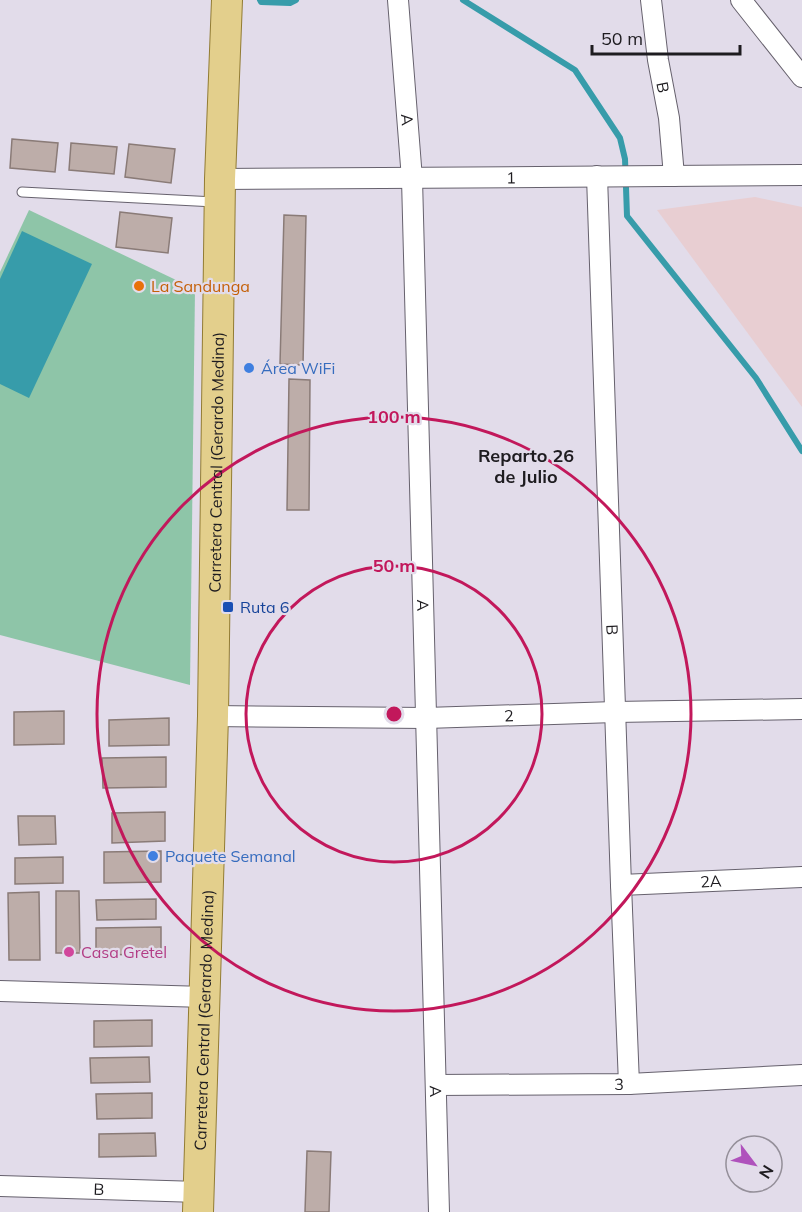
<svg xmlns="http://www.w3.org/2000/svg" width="802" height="1212" viewBox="0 0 802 1212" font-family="Mulish,sans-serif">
  <rect width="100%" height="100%" fill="#e2dcea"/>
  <polygon fill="#e8ced2" points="755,197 802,207 802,407 657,210"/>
  <polygon fill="#8ec5a8" points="29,210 195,289 190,685 0,635 0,272"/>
  <polygon fill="#379caa" points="22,231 92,264 29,398 0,384 0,279"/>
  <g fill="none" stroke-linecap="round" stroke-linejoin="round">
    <g stroke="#379caa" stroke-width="6">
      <polyline points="260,0 261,2 290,3 296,0"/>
      <polyline points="463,0 575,70 620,138 625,159 627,216 756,378 802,451"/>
    </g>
  </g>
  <g fill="#bdada9" stroke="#8a7b77" stroke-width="1.5">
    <polygon points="12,139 58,143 55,172 10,168"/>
    <polygon points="71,143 117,147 114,174 69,170"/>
    <polygon points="129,144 175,149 171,183 125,177"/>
    <polygon points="120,212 172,218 168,253 116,247"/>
    <polygon points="284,215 306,216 303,365 280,364"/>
    <polygon points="289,379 310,380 309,510 287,510"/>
    <polygon points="64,711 64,744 14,745 14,712"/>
    <polygon points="169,718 169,745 109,746 109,720"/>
    <polygon points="166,757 166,787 103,788 102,758"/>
    <polygon points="165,812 165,841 112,843 112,813"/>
    <polygon points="18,816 55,816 56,844 19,845"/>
    <polygon points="161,851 161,882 104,883 104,852"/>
    <polygon points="63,857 63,883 15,884 15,858"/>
    <polygon points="56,891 79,891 80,953 56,953"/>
    <polygon points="39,892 40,960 9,960 8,893"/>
    <polygon points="156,899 156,919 97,920 96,900"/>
    <polygon points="161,927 161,954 96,955 96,928"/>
    <polygon points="152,1020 152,1046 94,1047 94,1021"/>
    <polygon points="149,1057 150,1082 91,1083 90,1058"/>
    <polygon points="152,1093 152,1118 97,1119 96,1094"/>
    <polygon points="155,1133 156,1156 99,1157 99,1134"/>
    <polygon points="307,1151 331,1152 329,1212 305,1212"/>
  </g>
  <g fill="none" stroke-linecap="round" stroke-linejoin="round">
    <defs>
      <polyline id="lane" points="22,192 215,202"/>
      <g id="street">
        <path id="s1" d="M 398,0 L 412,179 L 439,1212"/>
        <path id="s2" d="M 651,0 L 658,60 L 669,118 L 674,176"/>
        <polyline points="741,0 802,77"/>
        <path id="s3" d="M 597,176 L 621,885 L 629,1084"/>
        <path id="s4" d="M 220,179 C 414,179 608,176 802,175"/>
        <path id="s5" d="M 213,716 L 426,718 L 615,712 L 802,709"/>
        <path id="s6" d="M 621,885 L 802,877"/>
        <polyline points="0,991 205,997"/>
        <path id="s7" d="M 436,1085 L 629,1084 L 802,1075"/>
        <path id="s8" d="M 0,1186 L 199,1192"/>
      </g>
      <g id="primary">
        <path id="s9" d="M 198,1212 L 213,716 L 220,179 L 227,0"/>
      </g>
    </defs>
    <use href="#lane" stroke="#66616d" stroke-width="11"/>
    <use href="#street" stroke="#66616d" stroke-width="22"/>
    <use href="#primary" stroke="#927c34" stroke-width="32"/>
    <use href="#lane" stroke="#fff" stroke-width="9"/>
    <use href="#street" stroke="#fff" stroke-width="20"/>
    <use href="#primary" stroke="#e3cf8c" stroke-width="30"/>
  </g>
  <g fill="none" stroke="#c2185b" stroke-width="3">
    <circle cx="394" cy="714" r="148"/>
    <circle cx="394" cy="714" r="297"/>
  </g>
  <circle fill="#e8710a" stroke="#e2dcea" stroke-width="2" cx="139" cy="286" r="6"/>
  <g fill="#3f7fe0" stroke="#e2dcea" stroke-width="2">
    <circle cx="249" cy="368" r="6"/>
    <circle cx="153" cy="856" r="6"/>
  </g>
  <rect fill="#1a4fb4" stroke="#e2dcea" stroke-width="2" x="222" y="601" width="12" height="12" rx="3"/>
  <circle fill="#d1479c" stroke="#e2dcea" stroke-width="2" cx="69" cy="952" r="6"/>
  <g text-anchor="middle" stroke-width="4.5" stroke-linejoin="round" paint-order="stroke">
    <g font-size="16" fill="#1e1c20" stroke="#e2dcea">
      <text dy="6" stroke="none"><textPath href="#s2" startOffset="88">B</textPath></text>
      <text dy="6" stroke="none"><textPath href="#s1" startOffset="120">A</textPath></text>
      <text dy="6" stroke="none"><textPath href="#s4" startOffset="291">1</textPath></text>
      <text dy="6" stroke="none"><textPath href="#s9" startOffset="750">Carretera Central (Gerardo Medina)</textPath></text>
      <text dy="6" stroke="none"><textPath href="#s1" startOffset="606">A</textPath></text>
      <text dy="6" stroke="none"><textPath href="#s3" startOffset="454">B</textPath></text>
      <text dy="6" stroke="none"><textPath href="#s5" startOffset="296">2</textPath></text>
      <text dy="6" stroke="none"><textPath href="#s6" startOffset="90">2A</textPath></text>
      <text dy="6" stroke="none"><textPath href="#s9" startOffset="192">Carretera Central (Gerardo Medina)</textPath></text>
      <text dy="6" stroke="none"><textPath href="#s7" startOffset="183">3</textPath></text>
      <text dy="6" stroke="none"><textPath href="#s1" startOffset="1092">A</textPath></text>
      <text dy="6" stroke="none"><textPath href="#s8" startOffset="99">B</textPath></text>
    </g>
    <g font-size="16" fill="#c56008" stroke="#e2dcea" text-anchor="start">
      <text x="151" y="292">La Sandunga</text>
    </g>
    <g font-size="16" fill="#366cbe" stroke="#e2dcea" text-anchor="start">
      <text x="261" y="374">Área WiFi</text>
      <text x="165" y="862">Paquete Semanal</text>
    </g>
    <g font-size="16" fill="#164399" stroke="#e2dcea" text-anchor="start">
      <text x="240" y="613">Ruta 6</text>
    </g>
    <g font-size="16" fill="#b23c85" stroke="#e2dcea" text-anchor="start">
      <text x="81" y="958">Casa Gretel</text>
    </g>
    <g font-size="18" font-weight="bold" fill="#1e1c20" stroke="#e2dcea">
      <text x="526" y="462">Reparto 26<tspan x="526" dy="21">de Julio</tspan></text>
    </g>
  </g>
  <circle cx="394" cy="714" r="9" fill="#c2185b" stroke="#e2dcea" stroke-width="3"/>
  <g font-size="18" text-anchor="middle" font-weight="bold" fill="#c2185b" stroke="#e2dcea" stroke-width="4.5" stroke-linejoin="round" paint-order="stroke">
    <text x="394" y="423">100 m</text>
    <text x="394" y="572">50 m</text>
  </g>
  <g transform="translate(754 1164) rotate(122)"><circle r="28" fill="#e2dcea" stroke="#948f99" stroke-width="1.5"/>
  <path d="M0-4.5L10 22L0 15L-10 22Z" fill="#af52bc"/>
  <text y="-9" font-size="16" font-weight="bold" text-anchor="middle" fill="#1e1c20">N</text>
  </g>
  <path d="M592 45v9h148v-9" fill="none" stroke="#1e1c20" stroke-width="3"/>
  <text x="601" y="45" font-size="18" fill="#1e1c20" stroke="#e2dcea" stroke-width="4.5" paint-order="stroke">50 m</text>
</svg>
